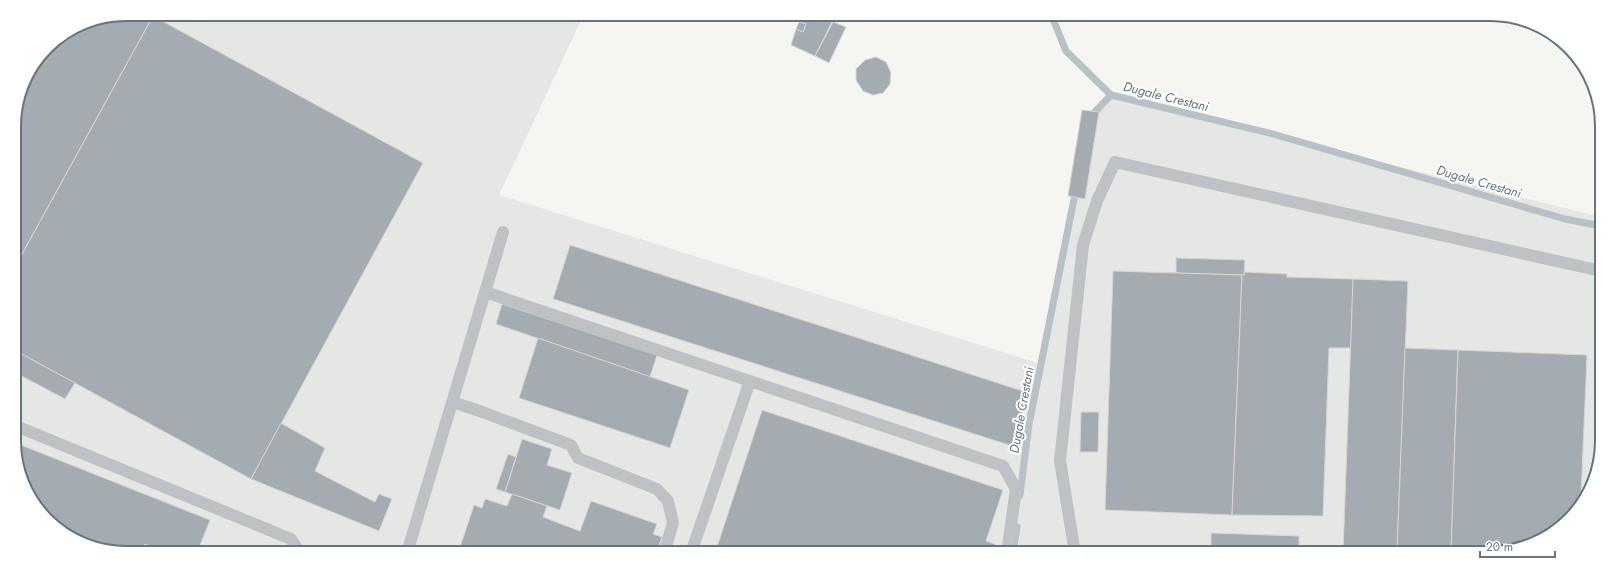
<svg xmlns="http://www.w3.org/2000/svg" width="1616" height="567" viewBox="0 0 1616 567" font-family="Jost,sans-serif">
  <rect width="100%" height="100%" fill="#f5f5f1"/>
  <polygon fill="#e5e7e5" points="126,14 584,14 499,195 1041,364 1059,279 1079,173 1094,113 1111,95 1601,217 1602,441 1596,477 1558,530 1497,553 126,553 90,547 42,515 16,463 14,118 26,76 52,42 83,22"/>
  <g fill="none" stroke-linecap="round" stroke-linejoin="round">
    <g stroke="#b7c1c6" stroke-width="7">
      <polyline points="1051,14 1066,51 1111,95"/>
      <polyline points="1092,120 1094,113 1111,95 1273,134 1565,219 1601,226"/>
      <polyline points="1020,495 1029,424 1076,189"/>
      <polyline points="1013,553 1017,527"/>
    </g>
  </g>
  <g fill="#a4acb2" stroke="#d6d6d4">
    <polygon points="126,14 149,14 153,16 15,267 14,118 26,76 52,42 83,22"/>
    <polygon points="795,14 836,14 815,56 791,45 796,29 803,32 806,24 793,20"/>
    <polygon points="153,16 423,163 251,479 16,351 15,267"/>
    <polygon points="799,22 806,24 803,32 796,29"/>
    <polygon points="833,22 846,27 829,63 815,56"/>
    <polygon points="876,57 886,62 891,73 890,84 883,93 873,95 863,91 856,80 856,69 865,60"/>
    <polygon points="1082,110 1099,112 1085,199 1068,196"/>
    <polygon points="570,245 1029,393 1012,446 553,299"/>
    <polygon points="1176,258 1245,260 1244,275 1176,273"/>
    <polygon points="1113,271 1242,275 1232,515 1105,510"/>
    <polygon points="1245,272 1287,274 1287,277 1353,279 1351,348 1329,348 1323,516 1232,515 1242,275 1244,275"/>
    <polygon points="1353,279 1408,281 1397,552 1413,553 1343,553"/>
    <polygon points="502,304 657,355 650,377 496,324"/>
    <polygon points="538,338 689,390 670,448 519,398"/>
    <polygon points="1405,348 1458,350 1451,553 1397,552"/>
    <polygon points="1458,350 1587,355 1581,497 1558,530 1497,553 1451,553"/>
    <polygon points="16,351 75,383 65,399 16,373"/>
    <polygon points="762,410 1003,490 986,541 995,544 992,553 715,553"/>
    <polygon points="1081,412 1099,412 1098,452 1080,452"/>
    <polygon points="281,423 325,448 315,471 375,502 379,494 392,499 379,531 251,479"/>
    <polygon points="522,439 552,449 547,465 572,473 560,510 505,492"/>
    <polygon points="16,443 210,520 197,553 178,552 177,553 164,553 145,544 141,553 126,553 116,551 107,547 106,550 90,547 42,515 16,463"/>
    <polygon points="508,454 516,457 505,492 496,489"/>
    <polygon points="512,494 547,506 543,517 580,531 591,501 657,524 653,534 662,537 656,553 458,553 474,505 482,508 485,499 507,506"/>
    <polygon points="1211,533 1299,536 1299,553 1211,553"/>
  </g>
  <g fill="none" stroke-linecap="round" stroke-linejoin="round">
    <g stroke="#bec2c5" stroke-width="12">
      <polyline points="485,292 1003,466 1016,489 1007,553"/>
      <polyline points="452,402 477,410 571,445 578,458 657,489 668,501 673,523 664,553"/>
      <polyline points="16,426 291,539 300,553"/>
      <polyline points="407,553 503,232"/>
      <polyline points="691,553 750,381"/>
      <polyline points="1078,553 1074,547 1060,461 1083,245 1097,201 1115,162 1601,271"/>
    </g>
  </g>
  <g text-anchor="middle" stroke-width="4" stroke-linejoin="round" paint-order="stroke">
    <g font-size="13" font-style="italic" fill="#61767e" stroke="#fff">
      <text transform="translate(1166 96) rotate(14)" y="5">Dugale Crestani</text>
      <text transform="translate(1479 181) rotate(16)" y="5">Dugale Crestani</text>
      <text transform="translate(1021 410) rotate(-80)" y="5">Dugale Crestani</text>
    </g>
  </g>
  <path d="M0 0H1616V567H0ZM126 21H1490A105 105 0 0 1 1595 126V441A105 105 0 0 1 1490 546H126A105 105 0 0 1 21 441V126A105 105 0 0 1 126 21Z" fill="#fff" fill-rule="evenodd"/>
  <path fill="none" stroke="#657481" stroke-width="2" d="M126 21H1490A105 105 0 0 1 1595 126V441A105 105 0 0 1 1490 546H126A105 105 0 0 1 21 441V126A105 105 0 0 1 126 21Z"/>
  <path d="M1480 551v6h75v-6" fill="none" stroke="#657481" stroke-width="2"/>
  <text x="1486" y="551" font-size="12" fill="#657481" stroke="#ffffff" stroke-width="3" paint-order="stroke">20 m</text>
</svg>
